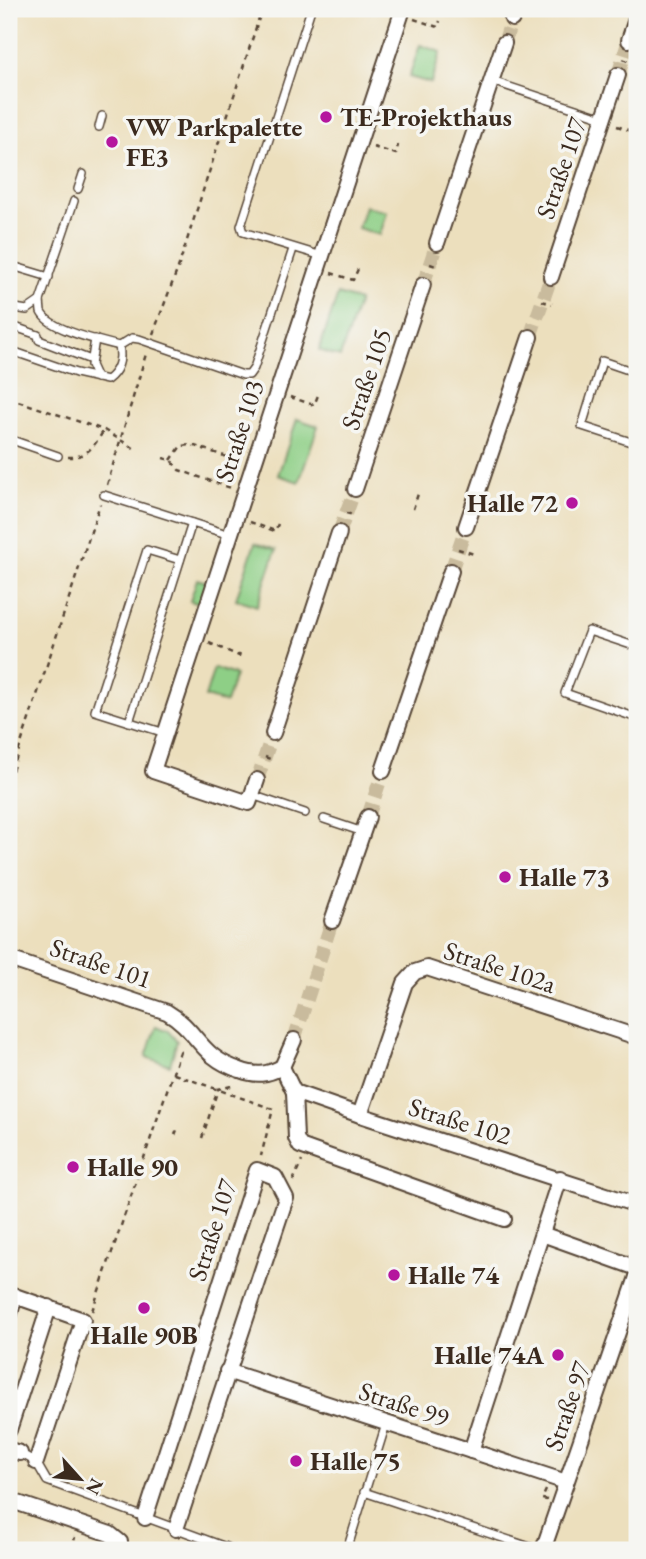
<svg xmlns="http://www.w3.org/2000/svg" width="646" height="1559" viewBox="0 0 646 1559" font-family="'EB Garamond',serif">
  <rect width="100%" height="100%" fill="#f6f6f2"/>
  <filter id="ink" filterUnits="userSpaceOnUse"><feTurbulence type="fractalNoise" baseFrequency=".0143" numOctaves="2"/><feDisplacementMap in="SourceGraphic" scale="14" xChannelSelector="R" yChannelSelector="G"/><feConvolveMatrix kernelMatrix="1 2 1 2 8 2 1 2 1" color-interpolation-filters="sRGB"/></filter>
  <filter id="wash" filterUnits="userSpaceOnUse"><feTurbulence type="fractalNoise" baseFrequency=".00686" numOctaves="4" result="noise"/><feDisplacementMap in="SourceGraphic" scale="28" xChannelSelector="R" yChannelSelector="G"/><feGaussianBlur stdDeviation="1.57" result="paint"/><feColorMatrix in="noise" values="0 0 0 0 0 0 0 0 0 0 0 0 0 0 0 0 0 1.4 0 .05"/><feComposite in="paint" operator="in"/></filter>
  <g filter="url(#wash)">
    <rect width="100%" height="100%" fill="#ecdfbd"/>
    <g fill="#8ecf86" stroke="#647c52" stroke-width="2">
      <polygon points="420,45 441,52 431,83 409,77"/>
      <polygon points="365,206 387,212 380,235 358,228"/>
      <polygon points="338,294 359,301 340,357 319,350"/>
      <polygon points="297,419 318,426 299,482 278,475"/>
      <polygon points="255,543 276,550 257,606 236,599"/>
      <polygon points="197,579 210,583 203,605 190,601"/>
      <polygon points="214,668 235,675 226,703 205,697"/>
      <polygon points="156,1026 168,1031 177,1041 170,1065 146,1057"/>
    </g>
  </g>
  <g filter="url(#ink)">
    <g fill="none" stroke-linecap="round" stroke-linejoin="round">
      <g stroke="#c9bb9d" stroke-width="14" stroke-dasharray="14 7" stroke-linecap="butt">
        <polyline points="504,43 512,19"/>
        <polyline points="618,75 629,40"/>
        <polyline points="423,285 437,243"/>
        <polyline points="530,337 551,277"/>
        <polyline points="339,533 355,489"/>
        <polyline points="451,571 466,527"/>
        <polyline points="257,780 273,733"/>
        <polyline points="368,817 383,771"/>
        <polyline points="294,1040 332,921"/>
      </g>
      <defs>
        <g id="service">
          <polyline points="311,9 241,226 243,232 322,256"/>
          <polyline points="492,81 603,118"/>
          <polyline points="99,127 102,116"/>
          <polyline points="78,189 83,174"/>
          <path d="M 74,201 L 40,301 C 40,301 41,312 41,312 C 49,330 101,341 119,346 L 132,338 L 139,339 L 243,375 L 249,375 L 254,368 L 293,249"/>
          <polyline points="9,265 49,277"/>
          <polyline points="9,307 27,310 40,301"/>
          <polyline points="9,325 38,335 39,340 91,360"/>
          <polyline points="95,339 91,365 97,378"/>
          <path d="M 9,350 L 76,373 L 107,380 C 119,371 122,360 119,346"/>
          <polyline points="637,373 602,361 582,426 637,444"/>
          <polyline points="9,439 58,456"/>
          <polyline points="104,495 230,535"/>
          <polyline points="637,647 589,631 565,693 637,718"/>
          <polyline points="129,722 192,523"/>
          <polyline points="165,733 95,711 147,550 180,560"/>
          <polyline points="252,795 305,813"/>
          <polyline points="324,819 363,832"/>
          <polyline points="20,1453 36,1462 47,1481 234,1550"/>
          <polyline points="364,1492 539,1550"/>
          <polyline points="347,1550 386,1424"/>
        </g>
        <g id="minor">
          <polyline points="512,19 515,9"/>
          <polyline points="629,40 637,16"/>
          <polyline points="437,243 504,43"/>
          <polyline points="551,277 618,75"/>
          <polyline points="355,489 423,285"/>
          <polyline points="466,527 530,337"/>
          <polyline points="273,733 339,533"/>
          <polyline points="383,771 451,571"/>
          <polyline points="257,780 249,803 153,771 403,9"/>
          <polyline points="332,921 368,817"/>
          <path d="M 9,959 L 167,1012 C 198,1030 199,1057 240,1070 C 256,1076 267,1075 282,1067"/>
          <polyline points="282,1067 294,1092 360,1115 637,1205"/>
          <polyline points="282,1067 294,1040"/>
          <polyline points="294,1092 296,1138 300,1146 504,1219"/>
          <polyline points="360,1115 405,983 415,972 427,968 637,1037"/>
          <polyline points="542,1234 637,1268"/>
          <polyline points="15,1296 83,1320 36,1462"/>
          <polyline points="9,1317 15,1296 13,1295"/>
          <polyline points="227,1371 566,1482"/>
          <polyline points="9,1430 49,1307"/>
          <polyline points="9,1450 20,1453"/>
          <polyline points="471,1451 560,1178"/>
          <polyline points="9,1500 110,1534 120,1542 120,1550"/>
          <polyline points="145,1518 257,1170 275,1177 286,1198 176,1529"/>
          <polyline points="543,1550 637,1277"/>
        </g>
      </defs>
      <use href="#service" stroke="#564536" stroke-width="10"/>
      <use href="#minor" stroke="#564536" stroke-width="18"/>
      <g stroke="#564536" stroke-width="2.5" stroke-dasharray="5 5" stroke-linecap="butt">
        <polyline points="414,19 438,27 440,21"/>
        <polyline points="623,59 631,63"/>
        <polyline points="617,126 637,133"/>
        <polyline points="373,147 396,154 398,145"/>
        <polyline points="430,264 439,267"/>
        <polyline points="331,273 353,280 358,269"/>
        <polyline points="542,301 552,304"/>
        <polyline points="153,334 178,268 262,9"/>
        <polyline points="290,397 314,405 319,393"/>
        <polyline points="9,398 104,430 137,450"/>
        <path d="M 68,457 C 87,458 95,445 104,430"/>
        <polyline points="163,458 171,460 179,470 231,488"/>
        <polyline points="171,460 181,446 192,445 239,461"/>
        <polyline points="107,485 146,354"/>
        <polyline points="413,509 419,491"/>
        <polyline points="346,513 353,515"/>
        <polyline points="250,522 275,531 278,524"/>
        <polyline points="458,549 474,554"/>
        <polyline points="209,643 239,656 241,650"/>
        <polyline points="265,757 270,759"/>
        <polyline points="9,780 100,504"/>
        <polyline points="174,1074 273,1109 261,1156"/>
        <polyline points="175,1135 177,1130"/>
        <polyline points="202,1138 218,1089 236,1085"/>
        <polyline points="293,1181 302,1161"/>
        <polyline points="92,1311 182,1046"/>
        <polyline points="546,1490 542,1499 547,1500"/>
        <polyline points="72,1550 75,1537"/>
      </g>
      <use href="#service" stroke="#fff" stroke-width="7"/>
      <use href="#minor" stroke="#fff" stroke-width="14"/>
    </g>
  </g>
  <g fill="#b5179e" stroke="#f6f6f2" stroke-width="2.5">
    <circle cx="326" cy="117" r="7"/>
    <circle cx="112" cy="142" r="7"/>
    <circle cx="572" cy="503" r="7"/>
    <circle cx="505" cy="877" r="7"/>
    <circle cx="73" cy="1167" r="7"/>
    <circle cx="394" cy="1275" r="7"/>
    <circle cx="144" cy="1308" r="7"/>
    <circle cx="558" cy="1355" r="7"/>
    <circle cx="296" cy="1461" r="7"/>
  </g>
  <g text-anchor="middle" stroke-width="7" stroke-linejoin="round" paint-order="stroke">
    <g font-size="26" font-weight="bold" fill="#3b2a1e" stroke="#f6f6f2" text-anchor="start">
      <text x="340" y="126">TE-Projekthaus</text>
      <text x="126" y="136">VW Parkpalette<tspan x="126" dy="30">FE3</tspan></text>
      <text x="558" y="512" text-anchor="end">Halle 72</text>
      <text x="519" y="886">Halle 73</text>
      <text x="87" y="1176">Halle 90</text>
      <text x="408" y="1284">Halle 74</text>
      <text x="144" y="1344" text-anchor="middle">Halle 90B</text>
      <text x="544" y="1364" text-anchor="end">Halle 74A</text>
      <text x="310" y="1470">Halle 75</text>
    </g>
    <g font-size="26" fill="#3b2a1e" stroke="#f6f6f2">
      <text transform="translate(561 168) rotate(-71)" y="9">Straße 107</text>
      <text transform="translate(366 379) rotate(-71)" y="9">Straße 105</text>
      <text transform="translate(239 431) rotate(-72)" y="9">Straße 103</text>
      <text transform="translate(101 963) rotate(19)" y="9">Straße 101</text>
      <text transform="translate(500 967) rotate(18)" y="9">Straße 102a</text>
      <text transform="translate(460 1121) rotate(17)" y="9">Straße 102</text>
      <text transform="translate(212 1230) rotate(-72)" y="9">Straße 107</text>
      <text transform="translate(404 1404) rotate(18)" y="9">Straße 99</text>
      <text transform="translate(567 1406) rotate(-71)" y="9">Straße 97</text>
    </g>
  </g>
  <rect width="646" height="1559" fill="none" stroke="#f6f6f2" stroke-width="35"/>
  <g transform="translate(80 1479) rotate(117)" stroke="#f6f6f2" stroke-width="5" paint-order="stroke">
  <path d="M0-5L12 26L0 18L-12 26Z" fill="#3b2a1e"/>
  <text y="-10" font-size="19" font-weight="bold" text-anchor="middle" fill="#3b2a1e">N</text>
  </g>
</svg>
